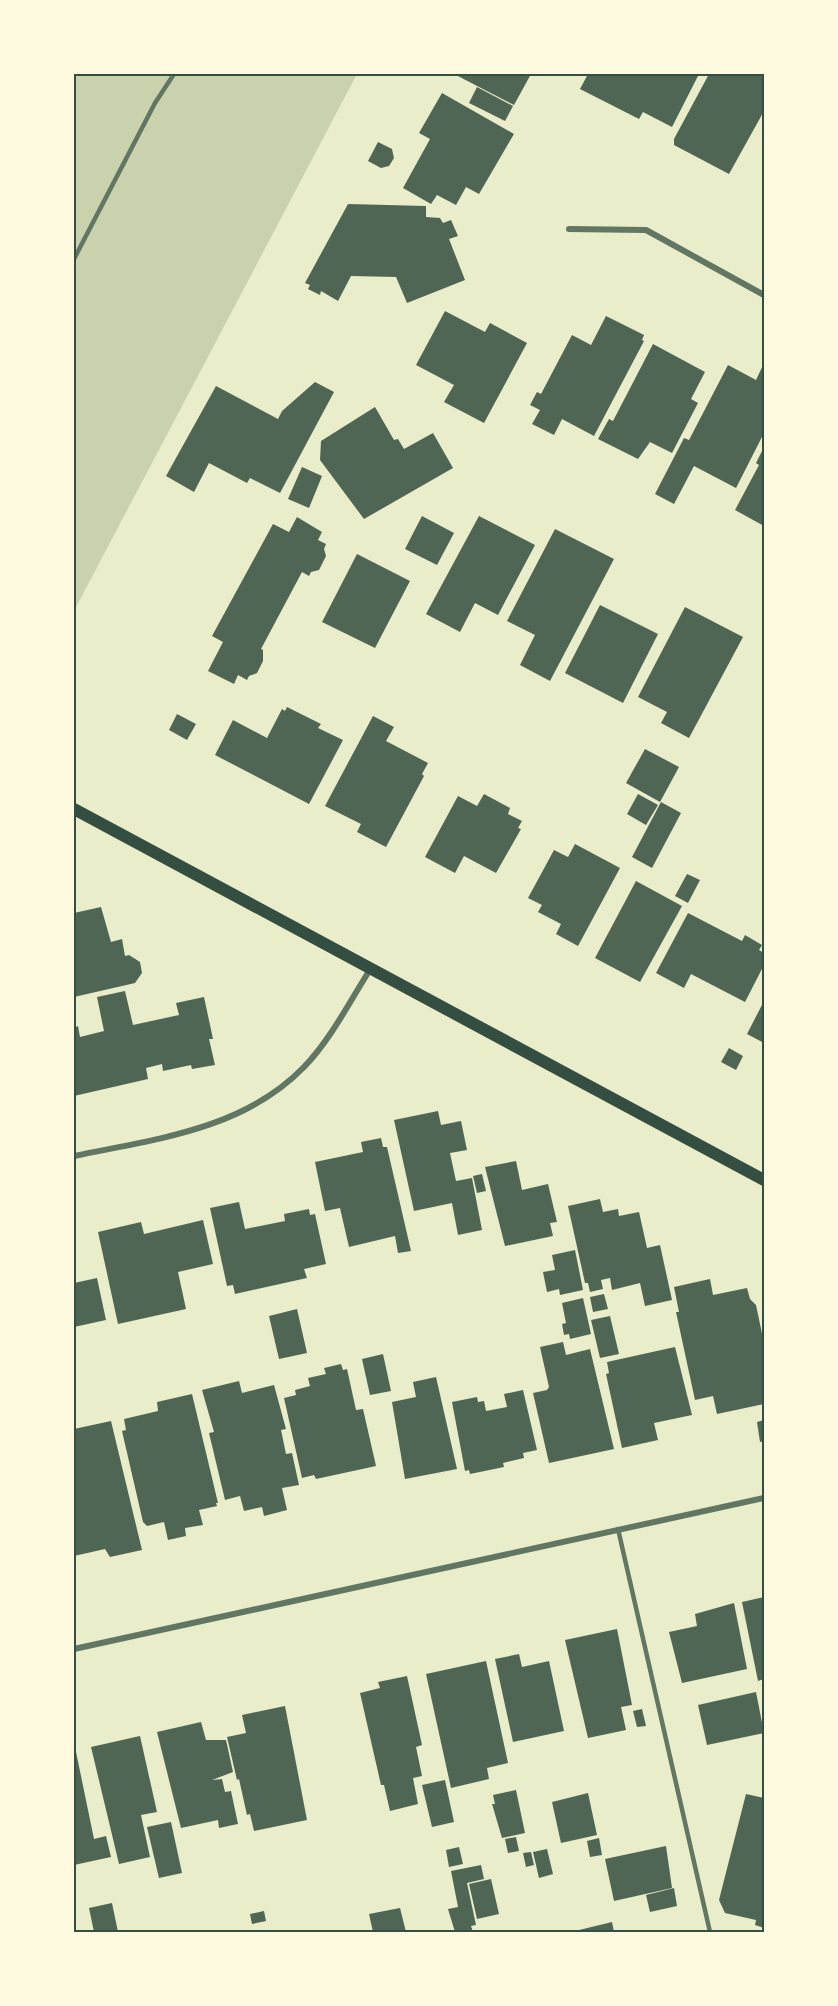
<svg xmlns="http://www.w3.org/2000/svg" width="838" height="2006" viewBox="0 0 838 2006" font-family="'Space Grotesk',sans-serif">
  <rect width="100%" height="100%" fill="#e9edc9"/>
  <polygon fill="#cad2ad" points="74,74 357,74 74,611"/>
  <g fill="#4f6655">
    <polygon points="454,74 531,74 514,105"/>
    <polygon points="588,74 699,74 672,127 643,112 639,119 580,89"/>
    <polygon points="709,74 764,74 764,111 729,174 674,145 674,139"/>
    <polygon points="477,87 513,106 505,121 469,103"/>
    <polygon points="442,93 514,134 479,194 466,187 456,205 437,195 431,204 403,188 430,139 419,133"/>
    <polygon points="378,142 392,149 394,158 389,166 381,168 368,161"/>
    <polygon points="348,204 426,206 426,217 440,218 443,223 451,220 458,236 449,239 465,280 407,303 396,277 351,276 338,301 321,291 320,295 308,289 310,285 305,283"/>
    <polygon points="445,311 485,332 490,323 527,343 484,423 444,402 454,385 416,365"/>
    <polygon points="606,316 644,335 642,340 644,341 594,436 562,419 554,435 532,424 540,410 530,405 537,392 541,394 572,335 591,345"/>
    <polygon points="653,344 705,372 691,399 698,403 672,453 650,442 638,459 598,439 609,419 613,421"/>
    <polygon points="764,363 764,433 736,488 694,466 674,504 655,494 684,438 689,440 728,365 756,380"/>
    <polygon points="315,382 334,392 280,493 250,478 247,483 209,463 194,492 166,476 216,386 278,419 282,411"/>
    <polygon points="375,407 394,440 398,439 404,449 433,433 453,468 364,519 320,460 321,441"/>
    <polygon points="764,447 764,526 735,510 759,465 756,463"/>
    <polygon points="302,467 322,476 309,508 288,499"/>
    <polygon points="422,516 454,533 437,565 405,549"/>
    <polygon points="479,516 535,545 498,615 475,603 460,632 426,614"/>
    <polygon points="297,517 322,532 318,540 326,544 324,549 326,556 319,570 311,572 309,576 302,572 261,649 263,650 263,661 257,673 249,676 247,680 238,675 234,684 208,671 223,642 212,636 273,524 289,532"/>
    <polygon points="555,529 614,559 550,681 520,665 535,635 507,621"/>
    <polygon points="357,554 410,581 375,648 322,622"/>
    <polygon points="600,605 658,634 623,703 565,673"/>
    <polygon points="685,607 743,637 689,738 661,723 667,712 638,697"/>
    <polygon points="287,707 321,724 318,728 343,740 309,804 215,755 233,720 267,738 282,709 285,711"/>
    <polygon points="177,714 196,724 187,740 169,730"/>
    <polygon points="373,716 394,727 386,741 428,763 422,774 424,776 386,847 357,832 361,824 325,806"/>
    <polygon points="645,749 679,767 660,802 626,783"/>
    <polygon points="484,794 510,808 508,814 522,821 518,828 521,829 496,873 464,856 455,873 425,857 458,796 477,806"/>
    <polygon points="638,794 658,805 646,825 627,814"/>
    <polygon points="661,802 681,813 652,868 632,857"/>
    <polygon points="575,844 620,868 578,946 556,934 561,924 538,912 542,905 528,898 554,850 568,857"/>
    <polygon points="687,874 700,880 688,903 675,896"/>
    <polygon points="636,881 682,906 640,982 595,958"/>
    <polygon points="101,907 111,942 122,939 125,956 129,955 140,962 142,973 135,983 74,997 74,913"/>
    <polygon points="688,913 742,941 745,935 762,945 759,950 764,953 764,965 745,1002 691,974 684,988 656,973"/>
    <polygon points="125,991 133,1025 179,1015 176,1003 204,997 213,1039 209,1039 215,1065 192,1069 191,1065 163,1071 162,1064 146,1068 148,1079 74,1096 74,1028 78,1026 80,1037 104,1031 97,997"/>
    <polygon points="764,1001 764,1043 747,1034"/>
    <polygon points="729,1048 743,1056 736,1070 721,1062"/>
    <polygon points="438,1111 441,1125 461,1121 467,1150 450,1153 456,1181 472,1178 482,1230 458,1235 452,1203 414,1211 394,1120"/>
    <polygon points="381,1138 383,1147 387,1147 411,1251 398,1253 395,1236 349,1247 340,1208 325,1211 315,1162 363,1152 361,1142"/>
    <polygon points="516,1161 522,1190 548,1184 557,1222 550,1223 553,1236 505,1246 485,1167"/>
    <polygon points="482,1174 486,1191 477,1193 473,1176"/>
    <polygon points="600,1199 603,1212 618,1209 619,1216 639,1212 647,1248 660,1245 672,1300 645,1306 640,1283 612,1290 610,1278 601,1280 603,1289 590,1292 588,1283 585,1283 568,1206"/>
    <polygon points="239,1202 245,1229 285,1221 284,1214 309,1209 310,1215 315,1214 326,1264 304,1269 307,1278 235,1294 233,1285 227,1286 210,1208"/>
    <polygon points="203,1220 213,1264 178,1272 186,1309 118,1324 98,1232 141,1222 144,1234"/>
    <polygon points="575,1250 583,1290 560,1295 559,1289 547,1292 543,1272 555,1270 552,1255"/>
    <polygon points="97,1278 106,1320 74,1327 74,1283"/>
    <polygon points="710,1279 713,1295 747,1288 750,1299 756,1305 764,1343 764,1404 717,1414 713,1396 695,1400 676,1312 679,1312 674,1287"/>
    <polygon points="604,1294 608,1309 593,1312 590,1297"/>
    <polygon points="583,1298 591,1334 570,1339 569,1334 564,1335 562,1324 566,1323 562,1303"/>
    <polygon points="297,1309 307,1353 279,1359 269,1316"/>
    <polygon points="610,1316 619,1354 600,1358 591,1320"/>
    <polygon points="563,1342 566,1355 590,1349 614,1449 549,1463 533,1393 547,1390 549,1387 540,1347"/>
    <polygon points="675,1347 692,1415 654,1423 658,1440 622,1448 606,1374 609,1373 607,1362"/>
    <polygon points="383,1354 391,1391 370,1395 362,1359"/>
    <polygon points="341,1364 343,1370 347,1369 356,1410 363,1409 376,1466 316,1479 314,1475 302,1478 284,1398 296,1395 295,1390 310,1386 308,1378 326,1374 324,1368"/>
    <polygon points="436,1377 457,1469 405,1479 392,1402 416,1397 413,1382"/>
    <polygon points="239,1381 242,1393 274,1385 286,1429 281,1430 286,1454 292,1453 299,1485 282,1488 287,1510 264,1516 262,1507 244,1511 240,1496 225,1500 209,1433 214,1432 202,1390"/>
    <polygon points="523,1390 537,1450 523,1453 524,1458 503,1463 504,1467 470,1474 469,1470 465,1471 452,1402 477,1397 478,1402 484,1401 486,1411 507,1407 504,1394"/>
    <polygon points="192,1394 218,1503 216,1503 217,1506 199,1510 203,1525 185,1528 186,1536 168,1540 164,1522 147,1526 143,1522 122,1431 126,1430 124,1419 158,1411 157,1402"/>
    <polygon points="764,1420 764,1441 760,1442 757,1422"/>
    <polygon points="111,1421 142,1550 110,1557 105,1549 74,1556 74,1429"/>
    <polygon points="764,1597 764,1679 758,1681 742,1602"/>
    <polygon points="734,1603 747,1669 682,1683 669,1632 697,1626 695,1614"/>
    <polygon points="617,1629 632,1705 621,1707 626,1730 588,1738 565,1640"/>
    <polygon points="519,1654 522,1667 549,1661 564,1731 513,1742 495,1659"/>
    <polygon points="486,1661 508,1763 487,1768 489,1779 451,1788 426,1674"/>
    <polygon points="407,1676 422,1745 416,1747 422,1776 413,1778 418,1804 390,1811 384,1785 381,1785 360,1693 380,1688 378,1682"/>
    <polygon points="756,1692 764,1733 707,1745 698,1705"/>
    <polygon points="285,1706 307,1820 254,1831 250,1814 247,1815 239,1779 237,1780 227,1737 246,1733 242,1715"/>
    <polygon points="642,1709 646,1726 637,1727 633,1711"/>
    <polygon points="201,1722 206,1740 226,1740 233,1772 212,1780 222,1779 225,1792 231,1791 238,1824 219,1828 218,1820 181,1828 157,1732"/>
    <polygon points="140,1736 157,1812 141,1815 150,1857 119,1864 91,1747"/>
    <polygon points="75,1747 94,1839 106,1836 111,1857 74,1865"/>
    <polygon points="445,1780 454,1822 432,1827 422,1785"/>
    <polygon points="516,1790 525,1833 502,1838 492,1804 495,1804 493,1795"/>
    <polygon points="588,1793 597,1835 561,1843 552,1802"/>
    <polygon points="746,1794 764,1798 764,1928 755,1925 756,1920 725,1913 719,1900"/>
    <polygon points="171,1822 182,1873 159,1878 147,1827"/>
    <polygon points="516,1837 519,1851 508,1853 505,1839"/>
    <polygon points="599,1838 602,1855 590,1857 587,1841"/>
    <polygon points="666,1846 672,1888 614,1901 605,1859"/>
    <polygon points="459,1847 463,1864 449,1867 446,1850"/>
    <polygon points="547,1849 553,1874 539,1878 533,1852"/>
    <polygon points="531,1852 534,1865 526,1867 523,1853"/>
    <polygon points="481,1865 484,1879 467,1883 476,1925 471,1926 473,1932 455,1932 448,1909 458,1907 451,1871"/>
    <polygon points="491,1879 499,1914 477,1919 469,1884"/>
    <polygon points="674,1888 677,1906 650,1912 646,1895"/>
    <polygon points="112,1903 118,1932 94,1932 89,1908"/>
    <polygon points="400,1908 406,1932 373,1932 369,1914"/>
    <polygon points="264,1911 266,1921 252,1924 250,1914"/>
    <polygon points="612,1922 614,1932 571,1932"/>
  </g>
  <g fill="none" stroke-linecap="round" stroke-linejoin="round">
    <g stroke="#617663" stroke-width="4.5">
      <polyline points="74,259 155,103 174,74"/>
      <polyline points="618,1529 710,1932"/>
    </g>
    <g stroke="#617663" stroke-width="6">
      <polyline points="569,229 646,230 764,295"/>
      <path d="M 74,1156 C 155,1139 243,1130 304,1067 C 331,1039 350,1001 371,968"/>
      <polyline points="74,1649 764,1498"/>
    </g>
    <polyline stroke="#344e41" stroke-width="12" points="74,809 764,1180"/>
  </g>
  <rect width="838" height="2006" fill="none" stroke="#fefae0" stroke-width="150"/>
  <rect x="75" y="75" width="688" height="1856" fill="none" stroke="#344e41" stroke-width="2"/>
</svg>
